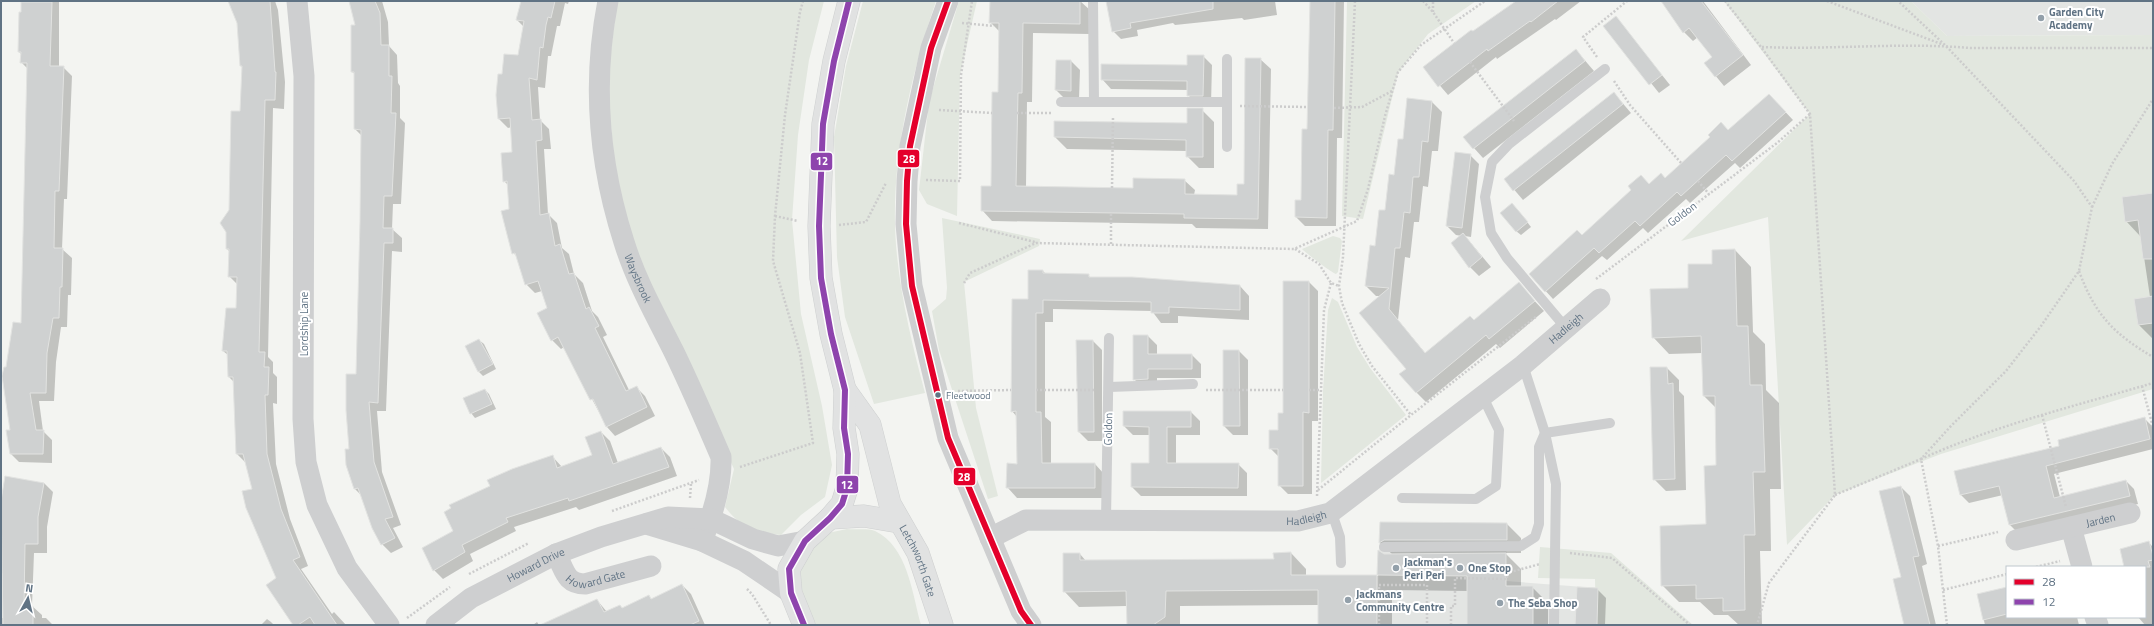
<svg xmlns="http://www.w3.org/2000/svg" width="2154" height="626" viewBox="0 0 2154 626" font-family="'Titillium Web',sans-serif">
  <rect width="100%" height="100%" fill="#f3f4f1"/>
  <g fill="#e3e5e3">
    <polygon points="1911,1 2153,1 2153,35 1947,36"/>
    <polygon points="1380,522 1507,523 1506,581 1597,588 1597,625 1377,625"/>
  </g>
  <g fill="#e2e7df">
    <path d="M 617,1 L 824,1 L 809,60 L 798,135 L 792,220 L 801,314 L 822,406 L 832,465 L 825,497 L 801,515 L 781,535 C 755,532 741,528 725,507 L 734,469 L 636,255 L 617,191 L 607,83 Z"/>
    <path d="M 863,1 L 936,1 C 909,81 888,171 897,256 C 902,303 913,348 925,393 L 874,404 L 845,317 L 837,257 L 834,137 L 846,66 Z"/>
    <polygon points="959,1 977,1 960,75 957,216 927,204 919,190 929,102"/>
    <polygon points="1347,1 1476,1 1428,34 1398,73 1363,219 1342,216"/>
    <polygon points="1724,1 1911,1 1947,36 2153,35 2153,389 1941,454 1835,495 1787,545 1768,217 1681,241 1810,114"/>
    <polygon points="942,218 1040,239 1039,246 964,282 976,408 998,496 988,499 939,350 932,311 946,299 947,288"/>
    <path d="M 1333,236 L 1340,238 L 1342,241 L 1338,272 L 1336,274 C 1332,273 1306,253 1302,249 Z"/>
    <polygon points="1332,298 1338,302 1357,347 1370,368 1406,415 1321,483 1323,391 1328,310"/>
    <path d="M 847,529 C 855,530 868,528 875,531 C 908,547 912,593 921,625 L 811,625 L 799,600 L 798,575 L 807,551 L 828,533 Z"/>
    <polygon points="1540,547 1611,553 1693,625 1596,625 1595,579 1538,578"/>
  </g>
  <g fill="#0003">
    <polygon points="22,1 59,1 59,67 63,67 72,76 67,199 64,199 62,249 72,258 71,295 68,295 67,327 61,327 56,362 54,401 39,401 43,431 52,440 52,463 19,462 11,454 7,368 22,325 28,69 21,62 22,55 19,52 20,13 22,13"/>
    <polygon points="229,1 275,1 278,10 285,82 284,109 273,108 268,357 273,362 273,373 277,377 277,404 273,403 276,464 290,519 308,566 301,569 332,614 334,612 346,625 294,625 278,579 246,463 237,454 234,382 229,377 228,355 223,351 237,310 238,285 229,276 230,252 227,249 227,231 241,112 243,68 241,66 238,23"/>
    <polygon points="350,1 382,1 388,22 389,46 397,55 398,83 400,86 400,118 405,123 401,204 393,204 392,229 402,238 402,252 392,251 386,411 377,411 382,472 401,525 393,528 403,547 391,553 382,544 362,496 355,489 347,465 357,375 362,136 355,129 355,74 352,72 356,26"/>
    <polygon points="522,1 569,1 568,4 565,3 560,26 557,26 551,56 548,56 545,88 538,87 540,120 549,129 551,149 544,149 548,214 557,223 562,248 569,254 574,274 583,283 592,311 598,317 607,335 603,337 629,390 636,387 645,396 655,416 615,436 607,427 564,347 561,349 552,340 548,309 542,291 535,293 526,284 518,257 513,253 508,185 504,181 514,153 512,127 508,128 499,119 502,75 519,56 524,27 517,20"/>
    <polygon points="991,1 1080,1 1090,10 1089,34 1033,33 1032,102 1027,102 1026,187 1134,189 1184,180 1195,190 1194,195 1238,196 1245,185 1260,59 1271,69 1268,229 1196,228 1192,224 992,221 982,210 992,187 999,93 1000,32 990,22"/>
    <polygon points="1107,1 1275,1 1277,15 1244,20 1242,18 1175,25 1173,23 1137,30 1138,36 1121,39 1113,31"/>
    <polygon points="1311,1 1344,1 1342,138 1337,138 1336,226 1305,226 1296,217 1302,201 1308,130"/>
    <polygon points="1521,1 1581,1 1556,20 1555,19 1497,59 1496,57 1448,95 1424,67 1473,32"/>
    <polygon points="1665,1 1703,1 1751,65 1724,86 1705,63 1713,57 1698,37 1693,41 1684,32"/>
    <polygon points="1616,18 1670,85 1659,93 1605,26"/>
    <polygon points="1576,50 1594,71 1483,158 1464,137"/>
    <polygon points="1203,56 1212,65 1211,104 1197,104 1188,95 1188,90 1111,89 1102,79 1188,66"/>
    <polygon points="1071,61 1080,70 1079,99 1065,99 1056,90"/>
    <polygon points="1614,93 1631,113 1523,200 1505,179"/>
    <polygon points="1432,102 1442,112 1438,151 1432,151 1428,187 1423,186 1419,222 1414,222 1410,258 1405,257 1398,320 1426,354 1474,321 1519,284 1544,311 1500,348 1496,344 1426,402 1416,392 1381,296 1376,296 1366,286 1404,140"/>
    <polygon points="1777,103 1793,120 1740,168 1735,163 1690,203 1686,199 1648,233 1643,228 1607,260 1602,256 1553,299 1530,274 1649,185 1665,179"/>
    <polygon points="1202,110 1214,122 1214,168 1199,168 1187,156 1187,151 1067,149 1055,137 1188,124"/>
    <polygon points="1470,155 1479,164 1471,237 1465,236 1491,267 1479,276 1470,267 1462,236 1456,235 1447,226"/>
    <polygon points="2153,194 2153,339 2139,325 2150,297 2141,237 2126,221"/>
    <polygon points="1517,209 1531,227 1521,235 1516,231"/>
    <polygon points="1735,250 1751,267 1753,332 1765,344 1766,390 1779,403 1781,489 1770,489 1771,551 1760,551 1762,625 1739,625 1728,615 1714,615 1700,602 1679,602 1662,585 1707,525 1717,466 1716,408 1704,396 1703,353 1669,354 1653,337 1689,289 1714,265"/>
    <polygon points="1043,271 1046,274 1088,275 1091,278 1240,286 1249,296 1249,320 1178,316 1178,323 1161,323 1152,311 1053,309 1053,322 1045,322 1045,417 1051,422 1051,464 1095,464 1104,474 1104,498 1017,498 1008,488 1018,465 1017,417 1012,411 1029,300"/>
    <polygon points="1309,282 1318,291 1318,421 1312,421 1312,494 1288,494 1279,485 1279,457 1270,448 1279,431 1284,414"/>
    <polygon points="1148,336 1157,345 1157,355 1192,355 1201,364 1201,378 1157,378 1157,388 1143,388 1134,379"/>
    <polygon points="479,340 484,344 496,369 483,376 478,371"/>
    <polygon points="1093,341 1102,350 1102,441 1088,441 1079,432"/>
    <polygon points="1239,351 1248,360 1248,435 1233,435 1224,426"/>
    <polygon points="1651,368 1667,368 1679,380 1679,391 1684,396 1686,490 1666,491 1654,479"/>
    <polygon points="485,390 489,394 496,409 475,418 471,413"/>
    <polygon points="1124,412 1191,412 1200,421 1200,435 1176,435 1176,464 1238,464 1247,473 1247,496 1141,496 1132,487 1150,464 1150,435 1133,435 1124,426"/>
    <polygon points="2144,418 2153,427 2153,449 2054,474 2060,497 2126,481 2134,489 2138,504 2018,533 2010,525 2003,495 1969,503 1961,495 1955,472 2061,447"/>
    <polygon points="601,432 610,441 618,463 661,448 670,457 677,476 579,510 576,507 514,527 516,531 470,554 473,561 443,579 434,570 455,531 552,456 562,467 593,456"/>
    <polygon points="6,477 44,483 53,492 47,527 47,553 34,553 32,606 42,615 42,618 46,618 53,625 1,625 1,618 4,618 4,574 1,572 1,507"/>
    <polygon points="1901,487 1910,496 1927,564 1922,566 1936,625 1905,625 1902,578 1880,492"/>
    <polygon points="1380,523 1507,524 1521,538 1521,553 1505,553 1521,569 1521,587 1532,587 1548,603 1548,625 1468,625 1468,591 1392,590 1392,625 1319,625 1319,605 1180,606 1180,625 1128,625 1127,606 1079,607 1064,591 1080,554 1086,561 1275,560 1291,553 1306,569 1306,576 1378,576 1379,552 1384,554 1392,554 1380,543"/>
    <polygon points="2149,543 2153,547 2153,625 2145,625 2138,617 2145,617 2145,567 2125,567"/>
    <polygon points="682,585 691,594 705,625 542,625 597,600 607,612 620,606 623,609 649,597 652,600"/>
    <polygon points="2007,588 2007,617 2077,617 2079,625 1985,625 1978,595"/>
    <polygon points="1597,589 1606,598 1605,625 1576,625"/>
    <polygon points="267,619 271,622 274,625 261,625"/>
    <polygon points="537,622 539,625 533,625"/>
  </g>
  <g fill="#cfd1d1" stroke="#e2e3e1">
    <polygon points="228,1 270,1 275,72 276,72 275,100 265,100 259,352 265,352 264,367 269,367 268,395 265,395 267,454 281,509 300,557 293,560 337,625 315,625 310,617 298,625 293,625 266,585 276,578 246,508 242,491 252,489 243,454 236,454 233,377 228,377 227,351 222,351 226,308 236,308 237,277 228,277 229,249 226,249 226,232 220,223 229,210 231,111 240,111 242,66 240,66 237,23"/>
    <polygon points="349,1 375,1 380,13 381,45 389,45 389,76 392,76 391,113 396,113 392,196 384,196 383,228 393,228 393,243 384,243 378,403 369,402 374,462 393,517 385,519 395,538 381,545 372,528 358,488 354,489 346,465 345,449 349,449 346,410 346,374 356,374 360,221 361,130 354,129 354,72 351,72 351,25 355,25"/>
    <polygon points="521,1 555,1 551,18 548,17 546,25 543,48 540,47 537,80 529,78 532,120 541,119 542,140 536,141 540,215 549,213 555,246 560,244 569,274 574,273 586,309 589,307 599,326 595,328 624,387 626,391 637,386 647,407 606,427 593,399 590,400 558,337 551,341 537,313 547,308 538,281 525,285 515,253 512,254 501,211 509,209 507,181 503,182 501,153 512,152 510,118 498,119 496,95 498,74 502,74 504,54 518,55 524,21 516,20"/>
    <polygon points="990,1 1080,1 1080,24 1023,23 1022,93 1018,93 1016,186 1133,188 1133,178 1185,179 1185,194 1237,195 1237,184 1244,184 1245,58 1261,58 1258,219 1184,218 1184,214 981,211 981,186 991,186 992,92 998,92 999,23 989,23"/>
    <polygon points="1106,1 1213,1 1213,9 1130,23 1131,28 1112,32"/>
    <polygon points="1310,1 1335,1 1333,130 1328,130 1327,218 1295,217 1295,200 1301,200 1302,129 1307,129"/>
    <polygon points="1516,1 1558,1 1531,22 1530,21 1488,51 1487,49 1438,87 1423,67 1471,30 1473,31"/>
    <polygon points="1661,1 1701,1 1743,55 1715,77 1704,63 1712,57 1689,28 1683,33"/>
    <polygon points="21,2 52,2 50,66 64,66 59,191 55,191 54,248 63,248 62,287 60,287 59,318 53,318 47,353 46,393 30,393 36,430 44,430 43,454 10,454 6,430 10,430 2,376 4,367 6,367 13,322 21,323 27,63 20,63 21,52 18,52 19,12 21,12"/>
    <polygon points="1616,16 1662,75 1649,85 1603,26"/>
    <polygon points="1576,49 1585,61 1473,149 1463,137"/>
    <polygon points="1187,55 1204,55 1203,96 1187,96 1187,81 1101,80 1101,64 1187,65"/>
    <polygon points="1056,60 1071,60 1071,91 1055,90"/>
    <polygon points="1614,92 1623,104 1513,191 1504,179"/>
    <polygon points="1769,94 1786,112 1732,161 1726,155 1681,196 1677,192 1640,226 1635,221 1599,253 1594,248 1545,292 1529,274 1577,230 1582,235 1594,224 1631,190 1628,186 1641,175 1649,184 1661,173 1665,178 1710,137 1708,135 1721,122 1728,130"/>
    <polygon points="1407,98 1432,101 1428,142 1422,141 1419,177 1413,177 1410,213 1404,212 1400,248 1395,248 1389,309 1425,353 1470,316 1474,320 1519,282 1535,301 1489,339 1486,335 1416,393 1399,374 1406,369 1359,313 1389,288 1365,286 1370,245 1375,246 1379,210 1385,210 1389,174 1394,175 1398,139 1403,139"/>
    <polygon points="1187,108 1203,108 1203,157 1186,157 1186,140 1054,137 1054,121 1187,123"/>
    <polygon points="1455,152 1471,154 1462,228 1446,226"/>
    <polygon points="2153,193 2153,259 2143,259 2138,220 2125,222 2122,197"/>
    <polygon points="1512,203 1528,222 1516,232 1500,213"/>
    <polygon points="1463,233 1482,257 1469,268 1451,243"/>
    <polygon points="1735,249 1737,326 1748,326 1750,385 1762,385 1765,472 1753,472 1755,535 1744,535 1745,610 1723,611 1723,598 1696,599 1696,585 1661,586 1660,526 1706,524 1704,466 1716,465 1715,396 1703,396 1701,336 1652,338 1650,289 1688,288 1688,264 1712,264 1712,250"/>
    <polygon points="1028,270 1043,270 1043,273 1089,274 1089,277 1132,277 1240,285 1240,310 1169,307 1169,313 1151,313 1151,302 1043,300 1043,313 1036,313 1036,412 1041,412 1042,463 1095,463 1095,488 1006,488 1007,463 1017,464 1016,411 1011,412 1012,299 1028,299"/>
    <polygon points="1283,281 1309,281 1309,413 1303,412 1303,486 1278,486 1278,449 1269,449 1269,430 1278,430 1278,413 1283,413"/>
    <polygon points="2153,296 2153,323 2138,325 2134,299"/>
    <polygon points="1133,335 1148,335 1148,354 1192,354 1192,369 1148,369 1148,379 1133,380"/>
    <polygon points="479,339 493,364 478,372 465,346"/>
    <polygon points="1076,340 1093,340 1094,432 1078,432"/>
    <polygon points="1223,350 1239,350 1240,426 1223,426"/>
    <polygon points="1650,367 1667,367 1668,384 1673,383 1675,479 1653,480"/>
    <polygon points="485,389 492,404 470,414 463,398"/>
    <polygon points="1123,411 1191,411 1191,427 1167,427 1167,463 1239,463 1238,488 1131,487 1131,463 1149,463 1149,427 1123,426"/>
    <polygon points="2145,417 2150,439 2046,466 2054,498 2126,480 2130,496 2009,525 1999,486 1960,495 1954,471 2059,446 2058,440"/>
    <polygon points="601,431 613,464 661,447 669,467 569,501 568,498 506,518 508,522 462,545 465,552 433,571 422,548 453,531 444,512 451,508 449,505 490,486 487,480 512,469 553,455 557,468 592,455 585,437"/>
    <polygon points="5,476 44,483 38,517 38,544 25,544 24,606 33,606 33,625 3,625 1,501"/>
    <polygon points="1901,486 1919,556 1913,557 1930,625 1904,625 1893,579 1901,577 1879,491"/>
    <polygon points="1380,522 1507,523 1507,540 1384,540 1379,543"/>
    <polygon points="2149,541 2153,556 2153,560 2148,561 2150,567 2124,567 2120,549"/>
    <polygon points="1378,550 1384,554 1506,553 1506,586 1533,586 1533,625 1467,625 1467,576 1377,575 1377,625 1318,625 1318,590 1166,591 1165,617 1153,625 1127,625 1126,591 1063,592 1063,553 1080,553 1080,560 1274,559 1273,553 1291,552 1291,575 1377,575"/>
    <polygon points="682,584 699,621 690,625 540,625 597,599 604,612 620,605 622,608 649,595 651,599"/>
    <polygon points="1577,587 1598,588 1597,625 1575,625"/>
    <polygon points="2007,587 2007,614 1983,620 1977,594"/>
  </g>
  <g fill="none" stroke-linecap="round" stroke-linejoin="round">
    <defs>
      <g id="primary">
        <path id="s6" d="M 845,390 L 870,425 L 890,504 L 918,553 L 942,625"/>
        <polyline points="830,518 864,516 899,522"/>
        <polyline points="804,625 791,593 789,569 805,541 830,518 842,504 847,488 848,454 844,428 845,390 831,334 821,278 819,226 823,124 834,61 849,1"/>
      </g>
    </defs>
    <use href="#primary" stroke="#ced0d0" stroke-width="23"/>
    <g stroke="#ccc" stroke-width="2.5" stroke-dasharray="2 2" stroke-linecap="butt">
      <polyline points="1355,1 1343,257 1339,286 1342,303 1359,344 1372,366 1411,415 1537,316"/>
      <polyline points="1423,1 1433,12 1454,43"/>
      <polyline points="1725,1 1761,47 1810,114 1835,495 1769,583 1757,625"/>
      <polyline points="1827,1 1944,45"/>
      <polyline points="1433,12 1433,1"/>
      <polyline points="962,23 994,26"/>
      <path d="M 1762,47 C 1831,50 1901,42 1970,48 L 2153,48"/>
      <polyline points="1597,57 1583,37 1627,1"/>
      <polyline points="1470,62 1514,121"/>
      <polyline points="1614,81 1630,105 1682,164"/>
      <polyline points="1240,106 1308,107"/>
      <polyline points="1334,108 1362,107 1392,91"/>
      <polyline points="939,110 992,113"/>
      <polyline points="1017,113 1051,113"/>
      <polyline points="926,180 960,181 961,75 972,1"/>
      <polyline points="1698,181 1709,194"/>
      <polyline points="1112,188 1113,117"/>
      <polyline points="2092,207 2112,164 2153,99"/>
      <polyline points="775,216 798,221"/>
      <polyline points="959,223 1035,242"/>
      <polyline points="839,225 866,222 886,183"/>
      <polyline points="1111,244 1111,213"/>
      <polyline points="1295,249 1319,264 1331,283 1339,286"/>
      <path d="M 2079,271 C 2095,315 2114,334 2153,357"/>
      <polyline points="1596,279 1777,143 1810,114"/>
      <polyline points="964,283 970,273 1036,243 1294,249 1357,221 1368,189 1385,116 1398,72 1421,45 1485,1"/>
      <polyline points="2142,386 2153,427"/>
      <polyline points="1036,390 1095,390"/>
      <polyline points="1206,390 1283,390"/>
      <polyline points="1309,390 1321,390"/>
      <polyline points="958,391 1011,390"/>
      <polyline points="2042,415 2066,507"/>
      <polyline points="740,467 813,443 800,353 773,261 775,216 785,115 800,12 803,1"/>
      <polyline points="1318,490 1411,415"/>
      <polyline points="1835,495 1921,459 1950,427 2006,371 2041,326 2079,271 2092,207 2074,181 1946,46 1898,1"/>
      <polyline points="1317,496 1324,310 1331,283"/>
      <polyline points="690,498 691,484"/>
      <polyline points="612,511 699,480"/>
      <polyline points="1938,546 1998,532"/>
      <polyline points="1570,553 1612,558 1690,625"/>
      <polyline points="2036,567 2060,561"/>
      <polyline points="469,574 529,543"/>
      <polyline points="747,589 752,594 771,625"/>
      <polyline points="1943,590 2007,574"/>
      <polyline points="407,618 450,587"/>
      <polyline points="1379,625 1379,585 1427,585 1427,625"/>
      <polyline points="1451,625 1451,606 1455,606 1455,578 1507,579 1507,573 1540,564"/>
      <path d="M 1947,625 L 1938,546 L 1921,459 C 1996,425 2075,406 2153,383"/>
    </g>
    <g stroke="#cecfd0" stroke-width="10">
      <polyline points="1093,1 1094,102"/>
      <polyline points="1061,102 1227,102"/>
      <polyline points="1227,147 1227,59"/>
      <polyline points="1566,328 1507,258 1491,233 1485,197 1492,162 1509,144 1605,69"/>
      <polyline points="1523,365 1545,433 1556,484 1554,625"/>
      <polyline points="1109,387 1193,384"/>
      <polyline points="1402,498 1476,499 1496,486 1499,430 1483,397"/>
      <polyline points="1330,513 1332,513 1340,537 1341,563"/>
      <polyline points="1106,520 1109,338"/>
      <polyline points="1384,547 1521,546 1535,537 1539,524 1539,447 1545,433 1610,423"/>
    </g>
    <g stroke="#cecfd0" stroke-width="21">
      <polyline points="297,1 304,76 303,419 306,462 317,505 347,568 389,625"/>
      <path id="s1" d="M 608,1 C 592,82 599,164 624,242 C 636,281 656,316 674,352 C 691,387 706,422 721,457 C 722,485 713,514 702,541"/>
      <polyline points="948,1 931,48 910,146 907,181 906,224 912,286 948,438 1021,611 1031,625"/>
      <polyline points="646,524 702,541 744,561 791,593"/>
      <polyline points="2071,527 2082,567"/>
      <path id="s2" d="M 990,538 L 1026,520 L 1298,521 L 1330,513 L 1523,365 L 1600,299"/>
      <path id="s3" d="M 2016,540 L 2130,513"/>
      <path id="s4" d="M 556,554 C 565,570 565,584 585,584 L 651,566"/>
      <polyline points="2095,617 2098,625"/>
      <path id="s5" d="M 436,625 L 471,598 L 556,554 L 601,537 L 668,517 L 711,519 L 753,539 L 778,546 L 805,541"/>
    </g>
    <use href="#primary" stroke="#e1e2e2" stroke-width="22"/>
    <defs>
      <polyline id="bus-1" points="948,1 931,48 910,146 907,181 906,224 912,286 948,438 1021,611 1031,625"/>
      <polyline id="bus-2" points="804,625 791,593 789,569 805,541 830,518 842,504 847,488 848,454 844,428 845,390 831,334 821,278 819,226 823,124 834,61 849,1"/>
    </defs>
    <use href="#bus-1" stroke="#fff" stroke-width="9"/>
    <use href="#bus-2" stroke="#fff" stroke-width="9"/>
    <use href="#bus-1" stroke="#e4002b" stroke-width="6"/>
    <use href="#bus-2" stroke="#8e44ad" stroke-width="6"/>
  </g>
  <g fill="#93a0aa" stroke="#fff" stroke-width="1.5">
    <circle cx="2041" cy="18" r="4"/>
    <circle cx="1396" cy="568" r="4"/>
    <circle cx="1460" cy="568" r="4"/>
    <circle cx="1348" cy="600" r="4"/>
    <circle cx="1500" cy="603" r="4"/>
  </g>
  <circle fill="#607384" stroke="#fff" stroke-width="1.5" cx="938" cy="395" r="3.5"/>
  <g text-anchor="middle" stroke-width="4" stroke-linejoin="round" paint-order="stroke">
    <g font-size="10" fill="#607384" stroke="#fff" text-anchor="start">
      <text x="946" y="399">Fleetwood</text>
    </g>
    <g font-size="11" font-weight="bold" fill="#607384" stroke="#fff" text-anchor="start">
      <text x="2049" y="16">Garden City<tspan x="2049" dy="13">Academy</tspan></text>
      <text x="1404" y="566">Jackman's<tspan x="1404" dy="13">Peri Peri</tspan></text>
      <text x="1468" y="572">One Stop</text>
      <text x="1356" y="598">Jackmans<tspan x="1356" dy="13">Community Centre</tspan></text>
      <text x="1508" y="607">The Seba Shop</text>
    </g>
    <g font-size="11" fill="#607384" stroke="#fff">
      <text transform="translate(1682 214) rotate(-37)" y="4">Goldon</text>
      <text dy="4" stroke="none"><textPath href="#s1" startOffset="283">Waysbrook</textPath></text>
      <text transform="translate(304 324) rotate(-90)" y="4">Lordship Lane</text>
      <text dy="4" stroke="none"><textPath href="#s2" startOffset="645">Hadleigh</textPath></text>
      <text transform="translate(1108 429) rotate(-89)" y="4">Goldon</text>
      <text dy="4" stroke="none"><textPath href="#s2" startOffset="321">Hadleigh</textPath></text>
      <text dy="4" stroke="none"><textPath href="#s3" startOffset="87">Jarden</textPath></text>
      <text dy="4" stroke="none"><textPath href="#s6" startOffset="188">Letchworth Gate</textPath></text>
      <text dy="4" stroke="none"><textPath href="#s5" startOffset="117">Howard Drive</textPath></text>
      <text dy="4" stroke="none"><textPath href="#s4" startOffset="56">Howard Gate</textPath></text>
    </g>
  </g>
  <g stroke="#fff" stroke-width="1.5">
    <rect x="897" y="149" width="23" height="19" rx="4" fill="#e4002b"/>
    <rect x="810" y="152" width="23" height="19" rx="4" fill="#8e44ad"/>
    <rect x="953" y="467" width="23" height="19" rx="4" fill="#e4002b"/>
    <rect x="836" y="475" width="23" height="19" rx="4" fill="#8e44ad"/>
  </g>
  <g font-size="11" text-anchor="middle" font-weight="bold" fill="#fff">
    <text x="909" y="163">28</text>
    <text x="822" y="165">12</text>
    <text x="964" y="481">28</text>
    <text x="847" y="489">12</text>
  </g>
  <rect width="2154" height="626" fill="none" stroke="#607384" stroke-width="4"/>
  <rect x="2006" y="566" width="140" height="52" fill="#ffffff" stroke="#bfc7ce"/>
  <rect x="2014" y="579" width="20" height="6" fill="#e4002b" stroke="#bfc7ce"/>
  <text x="2042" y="586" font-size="12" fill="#607384">28</text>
  <rect x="2014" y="599" width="20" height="6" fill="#8e44ad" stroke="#bfc7ce"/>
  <text x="2042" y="606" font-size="12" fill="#607384">12</text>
  <g transform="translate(28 598) rotate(8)" stroke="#ffffff" stroke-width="3" paint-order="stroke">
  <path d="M0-3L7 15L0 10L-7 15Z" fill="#607384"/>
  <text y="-6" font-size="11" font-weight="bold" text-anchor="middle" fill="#607384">N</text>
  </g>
</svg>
